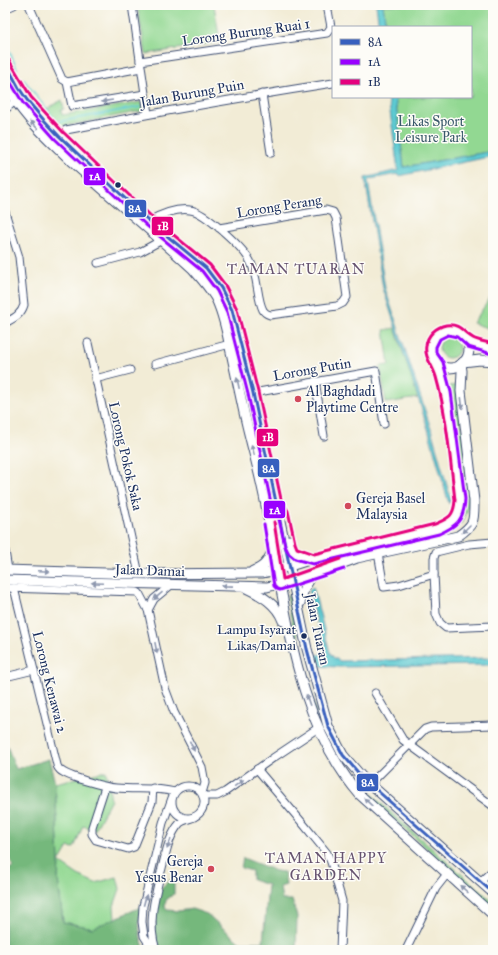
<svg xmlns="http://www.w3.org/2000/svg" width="498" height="955" viewBox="0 0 498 955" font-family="'IM FELL Great Primer',serif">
  <rect width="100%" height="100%" fill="#fdfcf7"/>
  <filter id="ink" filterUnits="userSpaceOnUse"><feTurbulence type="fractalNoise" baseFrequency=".025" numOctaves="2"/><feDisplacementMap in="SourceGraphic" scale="8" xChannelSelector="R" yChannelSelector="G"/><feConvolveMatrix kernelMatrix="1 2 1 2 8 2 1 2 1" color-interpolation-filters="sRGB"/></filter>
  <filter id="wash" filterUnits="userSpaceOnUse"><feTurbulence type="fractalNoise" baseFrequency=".012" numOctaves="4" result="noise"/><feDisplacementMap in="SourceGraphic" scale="16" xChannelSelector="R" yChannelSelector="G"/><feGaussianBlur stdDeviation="0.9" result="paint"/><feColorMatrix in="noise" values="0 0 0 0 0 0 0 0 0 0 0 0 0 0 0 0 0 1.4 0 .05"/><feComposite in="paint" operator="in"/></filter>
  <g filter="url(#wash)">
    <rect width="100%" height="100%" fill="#f2ecd6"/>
    <g fill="#92d892" stroke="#568478">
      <polygon points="137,5 214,5 220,42 146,54"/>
      <polygon points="383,5 493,5 493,151 404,167 395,97 471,97 471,27 386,27"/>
      <polygon points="62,100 64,109 61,110 62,115 141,102 143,104 143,110 142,111 59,127 54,125 43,111"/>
      <polygon points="493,294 493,330 473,323"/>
      <polygon points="395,328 418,398 386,403 380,366 389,365 384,330"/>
      <circle cx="449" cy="348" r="10"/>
      <path d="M 457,385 L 470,496 C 467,518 463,529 440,535 L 349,555 L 309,569 L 308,565 L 349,553 L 440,533 C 461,526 466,519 464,497 L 450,386 Z"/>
      <path d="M 287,594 L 290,598 C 300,644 306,693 327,736 C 345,774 382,804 413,832 C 440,855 466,878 493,902 L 493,907 L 371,799 L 354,782 L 340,765 L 312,706 L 294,635 Z"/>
      <polygon points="106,771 111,800 95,830 83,826 74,848 68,847 59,862 78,875 95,883 117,877 120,889 114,906 115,920 93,928 63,922 58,879 59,862 55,783"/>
    </g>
    <g fill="#75b87c" stroke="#48746d">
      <path d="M 7,746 L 16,769 L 49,759 L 55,783 L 59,862 L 58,879 L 63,922 L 93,928 L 141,907 C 139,924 137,934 146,950 L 5,950 L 5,871 L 13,867 L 5,847 L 5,747 Z"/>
      <polygon points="243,858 276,871 284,872 286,885 280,887 282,900 292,900 297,917 296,950 158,950 153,941 156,897 162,887 174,877 174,894 166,900 165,906 167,910 178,911 192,909 207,914 239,942 263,942 268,885 252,880 252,871 241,868"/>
    </g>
    <g fill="#5dcad1" stroke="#3c7c98">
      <polygon points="376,5 383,5 386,27 379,27"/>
      <polygon points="388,97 395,97 404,167 493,151 493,156 399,176 398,174 370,179 368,181 385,288 431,429 451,500 449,504 428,429 383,288 365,178 398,170"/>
      <polygon points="313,587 330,653 334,658 340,661 493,658 493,665 340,667 315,666 314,655 325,654 309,590"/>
    </g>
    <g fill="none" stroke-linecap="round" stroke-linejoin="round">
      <g stroke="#5dcad1" stroke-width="2">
        <polyline points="5,42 17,69"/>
        <polyline points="24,80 57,122 140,107"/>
      </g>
    </g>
  </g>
  <g filter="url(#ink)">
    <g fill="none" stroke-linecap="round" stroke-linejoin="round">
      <defs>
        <g id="minor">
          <polyline points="29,5 62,79 67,82 141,68"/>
          <polyline points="132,5 148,114"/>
          <polyline points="5,9 14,5"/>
          <polyline points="140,61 327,33 331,27 327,5"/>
          <polyline points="67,82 72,106 145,94"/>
          <polyline points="262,94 271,153"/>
          <polyline points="5,110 15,101"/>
          <path d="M 59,136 L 66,130 C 154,113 243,97 333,83"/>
          <path d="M 5,212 L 19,257 L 24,305 C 21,315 14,318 5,323"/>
          <path d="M 149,221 C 160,215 177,208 190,210 C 204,211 246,250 251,263 C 258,277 257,299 263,310 C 264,312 267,314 270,315 L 337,306 L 343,303 L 347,297 L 336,218 L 333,212 L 326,210 L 219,228"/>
          <polyline points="98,263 140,252 162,240"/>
          <polyline points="88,343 139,574"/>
          <polyline points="155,364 230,344"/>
          <polyline points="95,379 130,370"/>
          <polyline points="315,381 324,436"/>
          <polyline points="253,393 376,371 384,424"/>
          <polyline points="5,551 8,570"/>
          <polyline points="378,553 384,587 399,585 434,574 434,558 436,552 469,544 493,542"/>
          <polyline points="434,574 436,614 440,623 446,628 493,626"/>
          <polyline points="5,588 137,592 139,593 148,610 165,688 174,712 202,767 205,783 202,793"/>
          <path d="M 14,588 L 57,765 C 57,766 59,769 60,770 C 68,777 105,787 116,788 C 136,790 155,787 175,792"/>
          <polyline points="148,610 154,599 171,585"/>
          <polyline points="5,677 34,670"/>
          <polyline points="375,693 403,740 493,806"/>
          <polyline points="257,769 305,826 327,853 331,862 342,901 340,950"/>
          <polyline points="370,784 425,729 431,727 493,725"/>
          <circle cx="188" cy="802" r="16"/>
          <polyline points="105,787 92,827 92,834 96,840 128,849 134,847 152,802 153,788"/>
          <polyline points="203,796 217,796 225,792 273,758 318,728"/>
          <polyline points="480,882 493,870"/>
          <polyline points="153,950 144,936 142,922 143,906 163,823 172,798"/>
          <path d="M 156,950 C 147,923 155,895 162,868 C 166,853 169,835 180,823 C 184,820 190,819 194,817"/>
          <polyline points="406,950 436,888 447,874"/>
        </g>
        <g id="major">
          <polyline points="5,62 19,88 27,100 43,119 59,136 149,221 206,268 221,288 232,310 253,393 307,649 328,726 343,755 362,777 493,893"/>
          <path d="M 5,84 C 22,116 47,137 72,162 C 112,198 153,232 193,269 C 201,278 209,287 215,297 C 224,314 227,334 231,352 C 235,371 239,390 243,408 C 250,441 260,473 266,506 C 269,524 273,543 276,562 C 291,643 304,730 360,795 L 493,915"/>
          <circle cx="450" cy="349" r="19"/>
          <polyline points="467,340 493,349"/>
          <polyline points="463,362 480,360 493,361"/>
          <path d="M 289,540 C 293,556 300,555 314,559"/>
          <path d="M 5,570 L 139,574 L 262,573 C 285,569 307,560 329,554 C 365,545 401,538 437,529 C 454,522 459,519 460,500 L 446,393 L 438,364"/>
          <path d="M 253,571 C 265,567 269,560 273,548"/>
          <path d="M 5,580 L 267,587 L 300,579 L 357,558 L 458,536 C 475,524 474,521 474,501 L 461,391 L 462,371 L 461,364"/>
          <path d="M 246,588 C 261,595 277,604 283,621"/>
          <polyline points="300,603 304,589 313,574"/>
        </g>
      </defs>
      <use href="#minor" stroke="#3b4b70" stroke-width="9"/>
      <use href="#major" stroke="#3b4b70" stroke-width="11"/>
      <use href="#minor" stroke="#fff" stroke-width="7"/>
      <use href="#major" stroke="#fff" stroke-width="9"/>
      <defs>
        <polyline id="bus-1" points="5,62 19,88 27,100 43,119 59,136 149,221 206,268 221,288 232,310 253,393 307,649 328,726 343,755 362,777 493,893"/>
        <g id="bus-2">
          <path d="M 5,73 L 23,103 L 55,139 L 146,225 L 202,271 L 217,291 L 227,312 L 248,394 L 271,503 L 278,515 L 285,546 L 289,554 L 295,559 L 313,564 L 439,534 C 457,526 464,520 465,499 L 451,392 L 443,362 L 436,352 L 436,347 L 440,339 L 448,335 L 457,337 L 468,347 L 492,354"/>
          <polyline points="264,524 274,586 277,589 280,590 344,569"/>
        </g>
        <g id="bus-3">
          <path d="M 9,60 L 31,97 L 63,132 L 152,217 L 210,265 L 225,285 L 237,309 L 258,392 L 281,499 L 288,511 L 295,543 L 297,548 L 314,554 L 435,524 C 449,518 454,516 455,500 C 450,459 447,416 436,377 C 433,366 424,357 426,346 C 427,335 436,327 446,325 C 460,323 463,332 473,338 C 478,341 487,342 493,344"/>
          <polyline points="274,522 283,579 340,559"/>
        </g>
      </defs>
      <use href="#bus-1" stroke="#fdfcf7" stroke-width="6"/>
      <use href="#bus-2" stroke="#fdfcf7" stroke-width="6"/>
      <use href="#bus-3" stroke="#fdfcf7" stroke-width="6"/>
      <use href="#bus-1" stroke="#375fbe" stroke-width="3"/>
      <use href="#bus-2" stroke="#90f" stroke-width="3"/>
      <use href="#bus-3" stroke="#e5007d" stroke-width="3"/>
    </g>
    <defs><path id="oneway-solid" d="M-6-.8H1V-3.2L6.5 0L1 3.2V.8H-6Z"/></defs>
    <g fill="#8d97ae">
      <use href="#oneway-solid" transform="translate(107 101) rotate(171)"/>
      <use href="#oneway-solid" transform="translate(34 125) rotate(-136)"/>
      <use href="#oneway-solid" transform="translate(238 383) rotate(-102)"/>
      <use href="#oneway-solid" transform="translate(462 403) rotate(83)"/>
      <use href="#oneway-solid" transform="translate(253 450) rotate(-104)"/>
      <use href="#oneway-solid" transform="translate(466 529) rotate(135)"/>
      <use href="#oneway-solid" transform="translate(44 571) rotate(2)"/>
      <use href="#oneway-solid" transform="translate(97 583) rotate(-178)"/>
      <use href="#oneway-solid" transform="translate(227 586) rotate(-179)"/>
      <use href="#oneway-solid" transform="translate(158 596) rotate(139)"/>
      <use href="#oneway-solid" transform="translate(156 648) rotate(79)"/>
      <use href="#oneway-solid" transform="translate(308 700) rotate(-109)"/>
      <use href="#oneway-solid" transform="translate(192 746) rotate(65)"/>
      <use href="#oneway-solid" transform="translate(239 783) rotate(-36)"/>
      <use href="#oneway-solid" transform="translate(368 802) rotate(-137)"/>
      <use href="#oneway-solid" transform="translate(169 844) rotate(111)"/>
      <use href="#oneway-solid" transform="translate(464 889) rotate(-138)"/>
      <use href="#oneway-solid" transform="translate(145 900) rotate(-75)"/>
    </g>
  </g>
  <g fill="#1b2f5e" stroke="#fdfcf7" stroke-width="1.5">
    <circle cx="118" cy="185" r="3.5"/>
    <circle cx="304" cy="636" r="3.5"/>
  </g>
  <g fill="#d1495b" stroke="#fdfcf7" stroke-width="1.5">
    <circle cx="298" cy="399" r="4"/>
    <circle cx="348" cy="506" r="4"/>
    <circle cx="211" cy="869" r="4"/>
  </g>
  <g text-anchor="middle" stroke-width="3" stroke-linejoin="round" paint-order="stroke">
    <g font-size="13" fill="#1b2f5e" stroke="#fdfcf7" text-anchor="end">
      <text x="296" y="634">Lampu Isyarat<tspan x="296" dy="16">Likas/Damai</tspan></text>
    </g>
    <g font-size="14" fill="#1b2f5e" stroke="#fdfcf7">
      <text transform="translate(246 32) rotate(-8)" y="5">Lorong Burung Ruai 1</text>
      <text transform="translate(192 93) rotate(-10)" y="5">Jalan Burung Puin</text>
      <text transform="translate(279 206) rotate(-9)" y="5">Lorong Perang</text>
      <text transform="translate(312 369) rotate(-10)" y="5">Lorong Putin</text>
      <text transform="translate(126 456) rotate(77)" y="5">Lorong Pokok Saka</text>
      <text transform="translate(150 570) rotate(2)" y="5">Jalan Damai</text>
      <text transform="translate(318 629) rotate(78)" y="5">Jalan Tuaran</text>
      <text transform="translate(50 682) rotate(76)" y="5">Lorong Kenawai 2</text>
    </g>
    <g font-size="14" fill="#39596b" stroke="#fdfcf7">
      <text x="431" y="126">Likas Sport<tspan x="431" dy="16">Leisure Park</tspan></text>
    </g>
    <g font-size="14" fill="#1b2f5e" stroke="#fdfcf7" text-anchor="start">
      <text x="306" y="396">Al Baghdadi<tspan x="306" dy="16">Playtime Centre</tspan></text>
      <text x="356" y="503">Gereja Basel<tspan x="356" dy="16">Malaysia</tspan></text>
      <text x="203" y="866" text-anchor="end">Gereja<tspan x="203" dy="16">Yesus Benar</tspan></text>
    </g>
    <g font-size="15" letter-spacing="1" fill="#665370" stroke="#fdfcf7">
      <text x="296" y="274">TAMAN TUARAN</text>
      <text x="326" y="863">TAMAN HAPPY<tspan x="326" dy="17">GARDEN</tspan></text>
    </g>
  </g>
  <g stroke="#fdfcf7" stroke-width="1.5">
    <rect x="83" y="167" width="23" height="19" rx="4" fill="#90f"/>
    <rect x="124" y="199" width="23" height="19" rx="4" fill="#375fbe"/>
    <rect x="151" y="216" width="23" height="20" rx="4" fill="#e5007d"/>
    <rect x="256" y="428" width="23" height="19" rx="4" fill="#e5007d"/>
    <rect x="257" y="458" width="23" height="20" rx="4" fill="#375fbe"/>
    <rect x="263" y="500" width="23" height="19" rx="4" fill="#90f"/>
    <rect x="356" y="773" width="23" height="19" rx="4" fill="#375fbe"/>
  </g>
  <g font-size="11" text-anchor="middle" font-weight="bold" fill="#fff">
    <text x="95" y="180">1A</text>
    <text x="135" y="212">8A</text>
    <text x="163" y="230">1B</text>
    <text x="268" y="441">1B</text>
    <text x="269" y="472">8A</text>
    <text x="275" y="514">1A</text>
    <text x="368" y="786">8A</text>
  </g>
  <rect width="498" height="955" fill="none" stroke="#fdfcf7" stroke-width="20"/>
  <rect x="332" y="26" width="140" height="72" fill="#fdfcf7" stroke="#a3aaba"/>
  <rect x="340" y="39" width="20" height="6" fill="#375fbe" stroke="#a3aaba"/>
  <text x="368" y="46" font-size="12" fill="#1b2f5e">8A</text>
  <rect x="340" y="59" width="20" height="6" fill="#9900ff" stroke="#a3aaba"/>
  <text x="368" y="66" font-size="12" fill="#1b2f5e">1A</text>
  <rect x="340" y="79" width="20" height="6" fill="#e5007d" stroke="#a3aaba"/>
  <text x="368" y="86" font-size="12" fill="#1b2f5e">1B</text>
</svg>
